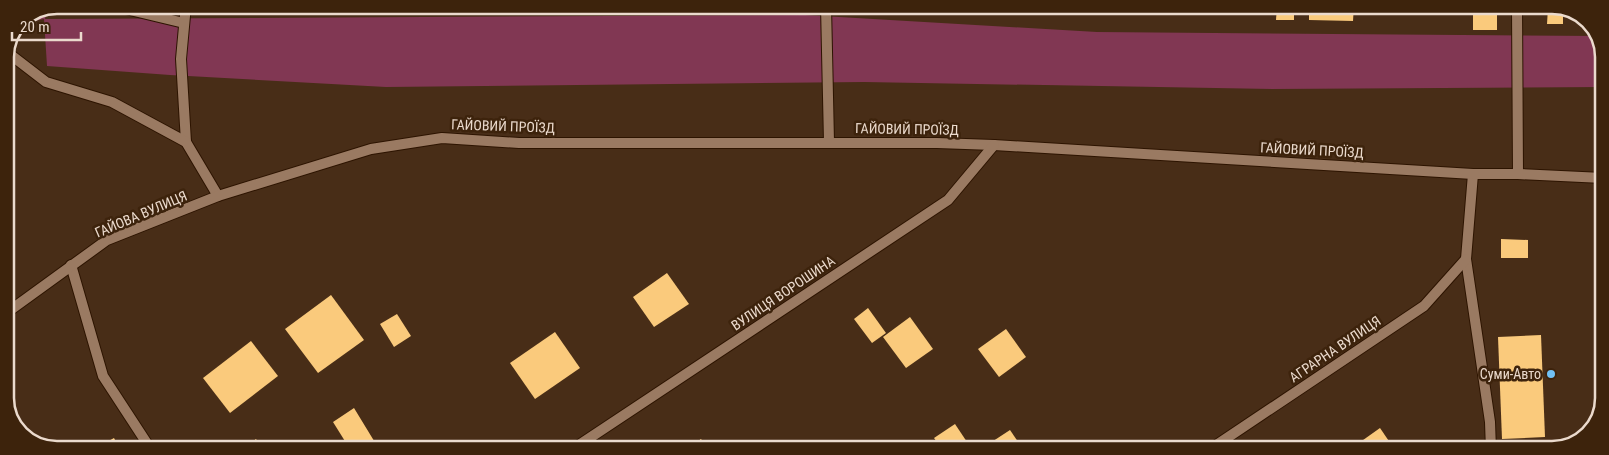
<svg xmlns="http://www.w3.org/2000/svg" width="1609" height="455" viewBox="0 0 1609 455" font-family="'Roboto Condensed',sans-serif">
  <rect width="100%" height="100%" fill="#482d17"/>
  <polygon fill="#813753" points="48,9 45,19 805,15 1097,32 1597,36 1604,53 1604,87 1273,89 864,82 386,87 170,75 47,66 44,19 19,24 20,20"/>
  <g fill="#faca7c">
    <rect x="993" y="6" width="33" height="3"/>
    <polygon points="1114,6 1150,6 1150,14 1114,13"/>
    <polygon points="1173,6 1209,6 1209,12 1173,11"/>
    <polygon points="1277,6 1294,6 1294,20 1276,20"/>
    <polygon points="1309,6 1354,6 1353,21 1309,20"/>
    <rect x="1473" y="7" width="24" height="23"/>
    <polygon points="1548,7 1563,7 1563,24 1547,24"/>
    <polygon points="1501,239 1528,240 1528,258 1501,258"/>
    <polygon points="667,273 689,304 654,327 633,297"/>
    <polygon points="331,295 364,340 318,373 285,329"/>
    <polygon points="868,308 886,333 872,343 854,319"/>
    <polygon points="397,314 411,336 394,347 380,324"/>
    <polygon points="910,317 933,349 906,368 883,337"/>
    <polygon points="1006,329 1026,357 999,377 978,349"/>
    <polygon points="555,332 580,368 535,399 510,363"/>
    <polygon points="1541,335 1545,437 1502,439 1498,337"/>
    <polygon points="251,341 278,376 230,413 203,378"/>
    <polygon points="354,408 379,449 349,449 348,446 333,422"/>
    <polygon points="955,424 971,448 969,449 942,449 934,438"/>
    <polygon points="1380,428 1395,450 1349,450"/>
    <polygon points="1010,430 1023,449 981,449"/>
    <polygon points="114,438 119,448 96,448"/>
    <polygon points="256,439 262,449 243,449"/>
    <polygon points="701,439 708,449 687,449"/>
  </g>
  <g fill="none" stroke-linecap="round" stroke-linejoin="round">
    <defs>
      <g id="service">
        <polyline points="109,5 184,23"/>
        <polyline points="186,5 181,59 186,142"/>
        <polyline points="71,265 103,376 150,448"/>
      </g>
      <g id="minor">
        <polyline points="826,6 829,142"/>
        <polyline points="1517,7 1518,174"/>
        <polyline points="7,52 46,82 112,102 186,142 218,196"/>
        <polyline points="1473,174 1466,259 1490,422 1491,450"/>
        <polyline points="5,314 107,240 218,196 371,149 442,138 519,143 937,143 994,145 1473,174 1518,174 1603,178"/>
        <polyline points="573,449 948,200 994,145"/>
        <polyline points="1209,450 1424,306 1466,259"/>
      </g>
    </defs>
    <use href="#service" stroke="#2d1400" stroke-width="12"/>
    <use href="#minor" stroke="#2d1400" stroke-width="12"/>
    <use href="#service" stroke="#9a7a62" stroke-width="10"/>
    <use href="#minor" stroke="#9a7a62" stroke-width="10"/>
  </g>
  <circle fill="#71c1f5" stroke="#3d230c" stroke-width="2" cx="1551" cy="374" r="5"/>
  <g text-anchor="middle" stroke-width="5" stroke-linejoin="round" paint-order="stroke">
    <g font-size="14" fill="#ebdacd" stroke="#3d230c">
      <text transform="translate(503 126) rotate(2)" y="5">ГАЙОВИЙ ПРОЇЗД</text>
      <text transform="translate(907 129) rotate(1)" y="5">ГАЙОВИЙ ПРОЇЗД</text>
      <text transform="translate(1312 150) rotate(3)" y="5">ГАЙОВИЙ ПРОЇЗД</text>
      <text transform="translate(141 214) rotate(-23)" y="5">ГАЙОВА ВУЛИЦЯ</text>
      <text transform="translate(783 293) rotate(-34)" y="5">ВУЛИЦЯ ВОРОШИНА</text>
      <text transform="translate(1335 349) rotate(-34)" y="5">АГРАРНА ВУЛИЦЯ</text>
    </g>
    <g font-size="14" fill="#ebdacd" stroke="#3d230c" text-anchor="end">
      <text x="1541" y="379">Суми-Авто</text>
    </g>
  </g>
  <path d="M0 0H1609V455H0ZM57 14H1552A43 43 0 0 1 1595 57V398A43 43 0 0 1 1552 441H57A43 43 0 0 1 14 398V57A43 43 0 0 1 57 14Z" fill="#3d230c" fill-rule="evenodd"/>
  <path fill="none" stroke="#ebdacd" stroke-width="2.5" d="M57 14H1552A43 43 0 0 1 1595 57V398A43 43 0 0 1 1552 441H57A43 43 0 0 1 14 398V57A43 43 0 0 1 57 14Z"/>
  <path d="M12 32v8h69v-8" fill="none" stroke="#ebdacd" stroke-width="2.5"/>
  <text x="20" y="32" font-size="15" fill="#ebdacd" stroke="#3d230c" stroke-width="4" paint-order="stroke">20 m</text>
</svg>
